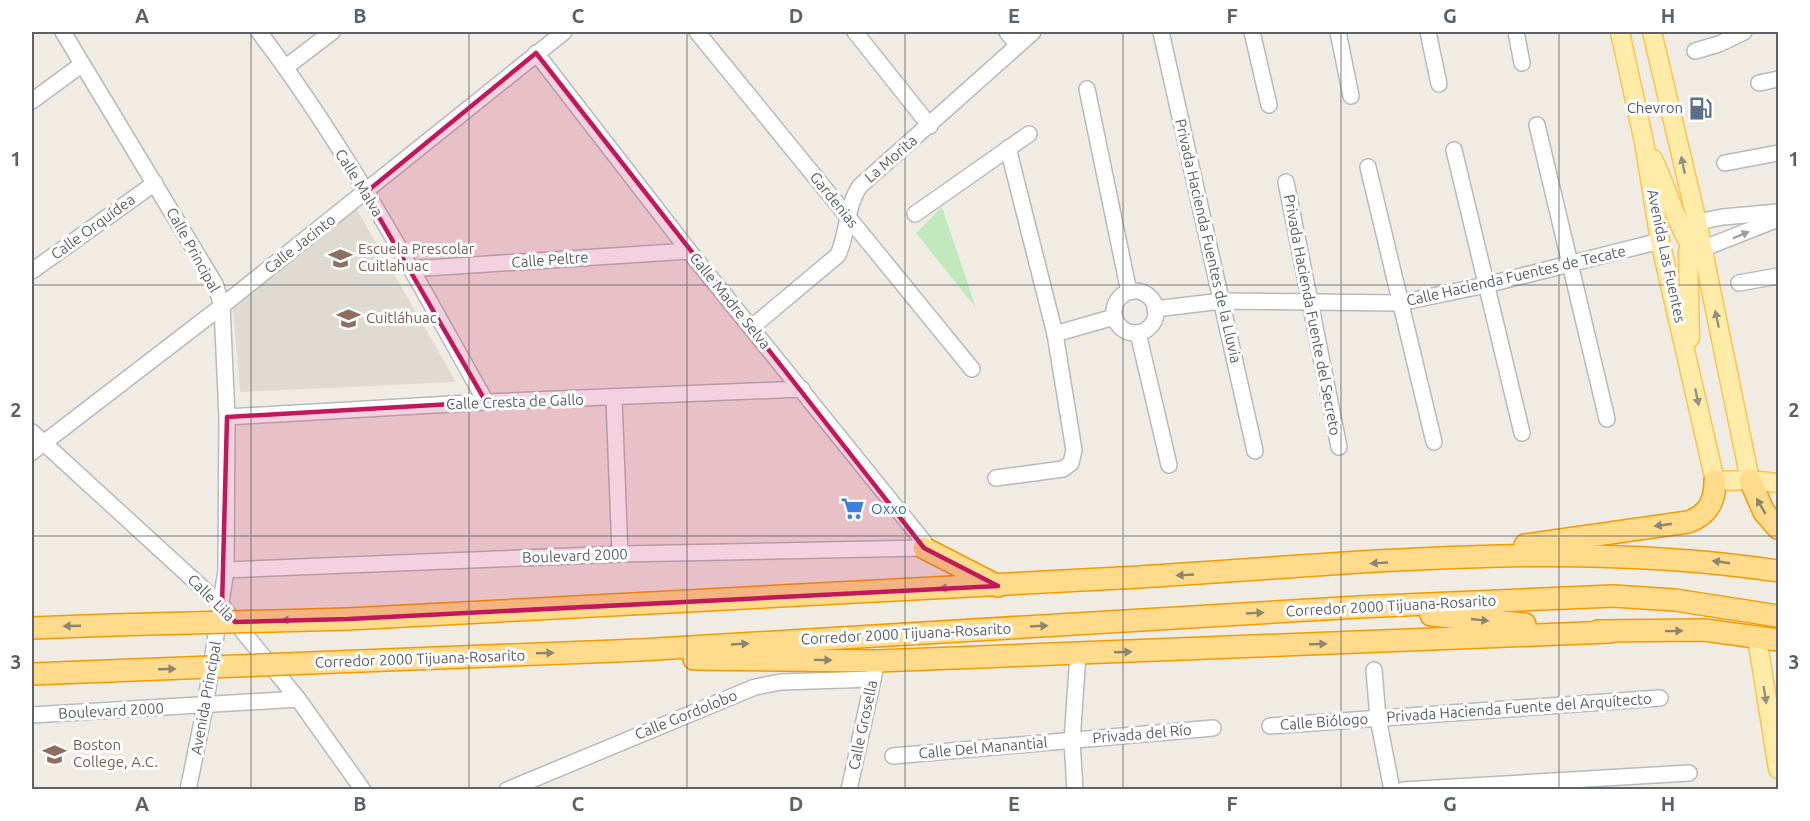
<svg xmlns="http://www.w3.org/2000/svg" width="1810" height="821" viewBox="0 0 1810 821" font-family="Ubuntu,sans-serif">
  <rect width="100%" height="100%" fill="#f0ece3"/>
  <polygon fill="#dfdbd2" points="356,208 456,382 240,392 233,309"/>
  <polygon fill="#c0eabd" points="942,207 976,308 916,233"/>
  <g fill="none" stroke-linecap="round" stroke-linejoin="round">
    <defs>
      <g id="minor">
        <polyline points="63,32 215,284 222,306 227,417 226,570 205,707 188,790"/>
        <path d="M 259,32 C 346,146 415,276 486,402"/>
        <polyline points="697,32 972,369"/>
        <polyline points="855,32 930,126"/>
        <polyline points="1007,32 1017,45"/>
        <polyline points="1161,32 1255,451"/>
        <polyline points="1252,32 1269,105"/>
        <polyline points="1338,32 1351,96"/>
        <polyline points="1428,32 1439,84"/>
        <polyline points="1516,32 1522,63"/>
        <polyline points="1695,51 1719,44 1744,32"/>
        <polyline points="286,67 332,32"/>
        <polyline points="1759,83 1778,79"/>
        <polyline points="1087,89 1129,292"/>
        <polyline points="32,101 81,65"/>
        <polyline points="1537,125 1607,419"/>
        <polyline points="1454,150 1522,433"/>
        <polyline points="1725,163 1778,153"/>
        <polyline points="1368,167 1434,442"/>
        <polyline points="1286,182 1339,447"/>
        <polyline points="915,214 1029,134"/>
        <polyline points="1697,222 1723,217 1778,212"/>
        <polyline points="1702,249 1778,219"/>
        <polyline points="411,269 689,251"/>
        <polyline points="32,271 155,183"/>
        <polyline points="1739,283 1778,276"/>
        <circle cx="1135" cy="312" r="21"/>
        <polyline points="1155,309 1222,301 1399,303 1486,285 1660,241"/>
        <path d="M 752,327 L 838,255 C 848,233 846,206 860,186 L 1033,32"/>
        <polyline points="1138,333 1169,465"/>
        <polyline points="1055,334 1114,317"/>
        <polyline points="614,399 620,554"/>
        <polyline points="227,417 486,402 802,389"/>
        <polyline points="32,432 222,606 298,699 363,790"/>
        <polyline points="32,452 222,306 564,32"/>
        <polyline points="996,478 1063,469 1071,463 1074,450 1055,334 1008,148"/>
        <polyline points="226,570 620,554 924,548 924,542 689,251 536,53"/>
        <polyline points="1374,670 1378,718 1392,790"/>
        <polyline points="32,715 298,699"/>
        <polyline points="1270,726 1660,698"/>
        <polyline points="893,756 1213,728"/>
        <polyline points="507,790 755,687 781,682 873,679"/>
        <polyline points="849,790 875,670"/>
        <polyline points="1075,790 1072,741 1078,654"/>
        <polyline points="1403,790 1689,773"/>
      </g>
      <g id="major">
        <polyline points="1620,32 1644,142 1660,241 1715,481 1750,480 1778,483"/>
        <polyline points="1652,32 1697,222 1750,480"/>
        <path d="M 1653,159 C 1663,177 1681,237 1692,245"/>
        <polyline points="1690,338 1688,252 1696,223"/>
        <polyline points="1757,638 1778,769"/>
      </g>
      <g id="highway">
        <polyline points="1750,480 1764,512 1778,528"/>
        <path d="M 1525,545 L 1688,522 C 1708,515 1715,502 1715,481"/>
        <polyline points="924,548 998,586"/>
        <polyline points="1431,615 1525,624"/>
        <path d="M 348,619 C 612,605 876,593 1139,577 C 1352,564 1567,539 1778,571"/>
        <polyline points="32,628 112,625"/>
        <polyline points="1598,631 1704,630 1778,640"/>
        <polyline points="694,659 877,661 1610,632"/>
        <polyline points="361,661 640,650 1359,607 1613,596 1675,600 1778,616"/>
        <polyline points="32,674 108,671"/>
      </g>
    </defs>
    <use href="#minor" stroke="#b6babf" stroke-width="18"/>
    <use href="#major" stroke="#ffc34d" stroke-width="21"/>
    <use href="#highway" stroke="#f39a00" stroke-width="24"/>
    <use href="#minor" stroke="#fff" stroke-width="15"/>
    <use href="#major" stroke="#ffeca9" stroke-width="18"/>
    <use href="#highway" stroke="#ffdb8b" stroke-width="21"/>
    <defs>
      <g id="highway-bridge">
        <polyline points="112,625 348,619"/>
        <polyline points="108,671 361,661"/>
      </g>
    </defs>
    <use href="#highway-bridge" stroke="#f39a00" stroke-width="24" stroke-linecap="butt"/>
    <use href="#highway-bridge" stroke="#ffdb8b" stroke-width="21"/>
  </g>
  <defs><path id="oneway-solid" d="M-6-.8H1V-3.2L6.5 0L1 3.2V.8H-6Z" transform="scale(1.5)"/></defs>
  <g fill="#94927d">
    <use href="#oneway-solid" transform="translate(1683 165) rotate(-102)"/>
    <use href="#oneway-solid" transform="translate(1717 319) rotate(-102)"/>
    <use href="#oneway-solid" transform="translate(1697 397) rotate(78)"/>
    <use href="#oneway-solid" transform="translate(1765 695) rotate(81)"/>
  </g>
  <use fill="#9da0a3" href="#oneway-solid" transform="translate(1741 235) rotate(-23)"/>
  <g fill="#8c8671">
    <use href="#oneway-solid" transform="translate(1761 506) rotate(-120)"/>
    <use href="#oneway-solid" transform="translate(1663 525) rotate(172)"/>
    <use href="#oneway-solid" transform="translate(1721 562) rotate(-172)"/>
    <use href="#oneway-solid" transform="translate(1379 563) rotate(177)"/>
    <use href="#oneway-solid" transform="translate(1185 575) rotate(177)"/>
    <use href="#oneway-solid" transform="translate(948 588) rotate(177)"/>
    <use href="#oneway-solid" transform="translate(1255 613) rotate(-3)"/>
    <use href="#oneway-solid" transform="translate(290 620) rotate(179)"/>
    <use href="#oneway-solid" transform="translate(1480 620) rotate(6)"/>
    <use href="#oneway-solid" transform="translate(72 626) rotate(178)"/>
    <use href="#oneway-solid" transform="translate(1039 626) rotate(-3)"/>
    <use href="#oneway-solid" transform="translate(1674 631) rotate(-1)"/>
    <use href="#oneway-solid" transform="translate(740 644) rotate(-3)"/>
    <use href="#oneway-solid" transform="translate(1318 644) rotate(-2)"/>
    <use href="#oneway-solid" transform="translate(1123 652) rotate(-2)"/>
    <use href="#oneway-solid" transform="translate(545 653) rotate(-2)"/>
    <use href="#oneway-solid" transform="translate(823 660) rotate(1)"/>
    <use href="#oneway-solid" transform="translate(167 669) rotate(-2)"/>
  </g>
  <path fill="#c2185b" fill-opacity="0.2" stroke="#c2185b" stroke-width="4.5" stroke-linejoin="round" d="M 536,53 L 924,548 L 998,586 L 348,619 L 235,622 L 222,606 L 227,417 L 486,402 L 365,193 Z"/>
  <path fill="none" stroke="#5b6166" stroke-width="1.5" stroke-opacity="0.55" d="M 251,32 L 251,790M 469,32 L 469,790M 687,32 L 687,790M 905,32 L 905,790M 1123,32 L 1123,790M 1341,32 L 1341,790M 1559,32 L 1559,790M 32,285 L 1778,285M 32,536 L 1778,536"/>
  <defs>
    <symbol id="fuel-bare" viewBox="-9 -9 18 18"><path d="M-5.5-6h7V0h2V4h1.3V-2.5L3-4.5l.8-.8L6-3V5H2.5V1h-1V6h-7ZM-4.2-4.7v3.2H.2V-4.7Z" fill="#5c6f8a" stroke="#fff" stroke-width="2.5" paint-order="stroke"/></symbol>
    <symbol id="school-bare" viewBox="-9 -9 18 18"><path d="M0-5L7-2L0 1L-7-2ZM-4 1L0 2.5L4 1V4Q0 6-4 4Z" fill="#8d6e63" stroke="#fff" stroke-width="2.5" paint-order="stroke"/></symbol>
    <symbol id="supermarket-bare" viewBox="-9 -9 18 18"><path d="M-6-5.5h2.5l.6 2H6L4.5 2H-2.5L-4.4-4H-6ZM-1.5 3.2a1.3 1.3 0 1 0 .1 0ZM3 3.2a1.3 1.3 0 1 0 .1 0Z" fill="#3f7fe0" stroke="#fff" stroke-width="2.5" paint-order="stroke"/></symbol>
  </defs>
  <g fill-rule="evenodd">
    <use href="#fuel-bare" x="1684" y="92" width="33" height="33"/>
    <use href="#school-bare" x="324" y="242" width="33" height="33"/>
    <use href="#school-bare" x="332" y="302" width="33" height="33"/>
    <use href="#supermarket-bare" x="836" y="492" width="33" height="33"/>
    <use href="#school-bare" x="38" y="738" width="33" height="33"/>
  </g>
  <g text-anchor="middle" stroke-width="6" stroke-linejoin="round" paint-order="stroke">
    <g font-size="15" fill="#4e5e75" stroke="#fff" text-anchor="end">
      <text x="1683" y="113">Chevron</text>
    </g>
    <g font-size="15" fill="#5b6166" stroke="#fff">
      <text transform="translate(891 159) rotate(-41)" y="5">La Morita</text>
      <text transform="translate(359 183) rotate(58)" y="5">Calle Malva</text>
      <text transform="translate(834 200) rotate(51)" y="5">Gardenias</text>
      <text transform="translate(93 227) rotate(-36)" y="5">Calle Orquídea</text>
      <text transform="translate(1208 241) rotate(77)" y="5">Privada Hacienda Fuentes de la Lluvia</text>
      <text transform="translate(300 244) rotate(-38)" y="5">Calle Jacinto</text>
      <text transform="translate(193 250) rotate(61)" y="5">Calle Principal</text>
      <text transform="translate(1666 256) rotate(78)" y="5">Avenida Las Fuentes</text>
      <text transform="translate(550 260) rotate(-4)" y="5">Calle Peltre</text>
      <text transform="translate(1516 276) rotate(-13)" y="5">Calle Hacienda Fuentes de Tecate</text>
      <text transform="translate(730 301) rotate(51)" y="5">Calle Madre Selva</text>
      <text transform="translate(1312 315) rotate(79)" y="5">Privada Hacienda Fuente del Secreto</text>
      <text transform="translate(515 402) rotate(-2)" y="5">Calle Cresta de Gallo</text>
      <text transform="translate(575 556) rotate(-2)" y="5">Boulevard 2000</text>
      <text transform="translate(211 598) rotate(45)" y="5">Calle Lila</text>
      <text transform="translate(1391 606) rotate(-3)" y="5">Corredor 2000 Tijuana-Rosarito</text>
      <text transform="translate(906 634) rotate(-3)" y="5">Corredor 2000 Tijuana-Rosarito</text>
      <text transform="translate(420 659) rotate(-2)" y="5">Corredor 2000 Tijuana-Rosarito</text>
      <text transform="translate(206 698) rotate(-80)" y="5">Avenida Principal</text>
      <text transform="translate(1519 708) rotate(-4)" y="5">Privada Hacienda Fuente del Arquítecto</text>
      <text transform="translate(111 711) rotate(-3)" y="5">Boulevard 2000</text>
      <text transform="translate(686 715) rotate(-22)" y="5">Calle Gordolobo</text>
      <text transform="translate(1324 722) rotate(-4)" y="5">Calle Biólogo</text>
      <text transform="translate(863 725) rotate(-78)" y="5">Calle Grosella</text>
      <text transform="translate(1142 734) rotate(-5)" y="5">Privada del Río</text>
      <text transform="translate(983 748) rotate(-5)" y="5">Calle Del Manantial</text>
    </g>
    <g font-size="15" fill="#785e54" stroke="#fff" text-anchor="start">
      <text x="358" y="254">Escuela Prescolar<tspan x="358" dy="17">Cuitlahuac</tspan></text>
      <text x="366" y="323">Cuitláhuac</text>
      <text x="73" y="750">Boston<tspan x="73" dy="17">College, A.C.</tspan></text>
    </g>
    <g font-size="15" fill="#366cbe" stroke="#fff" text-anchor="start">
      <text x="871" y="514">Oxxo</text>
    </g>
  </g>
  <rect width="1810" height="821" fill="none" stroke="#ffffff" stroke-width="66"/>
  <rect x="33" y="33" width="1744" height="755" fill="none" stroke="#5b6166" stroke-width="2"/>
  <g font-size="20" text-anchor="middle" font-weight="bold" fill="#5b6166">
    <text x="142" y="23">A</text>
    <text x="360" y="23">B</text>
    <text x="578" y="23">C</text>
    <text x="796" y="23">D</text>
    <text x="1014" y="23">E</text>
    <text x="1232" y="23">F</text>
    <text x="1450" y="23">G</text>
    <text x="1668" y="23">H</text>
    <text x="16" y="166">1</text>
    <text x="1794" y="166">1</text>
    <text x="16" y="417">2</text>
    <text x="1794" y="417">2</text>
    <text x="16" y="669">3</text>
    <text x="1794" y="669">3</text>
    <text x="142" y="811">A</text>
    <text x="360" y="811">B</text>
    <text x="578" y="811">C</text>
    <text x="796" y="811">D</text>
    <text x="1014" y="811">E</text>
    <text x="1232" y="811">F</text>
    <text x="1450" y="811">G</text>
    <text x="1668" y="811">H</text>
  </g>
</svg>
